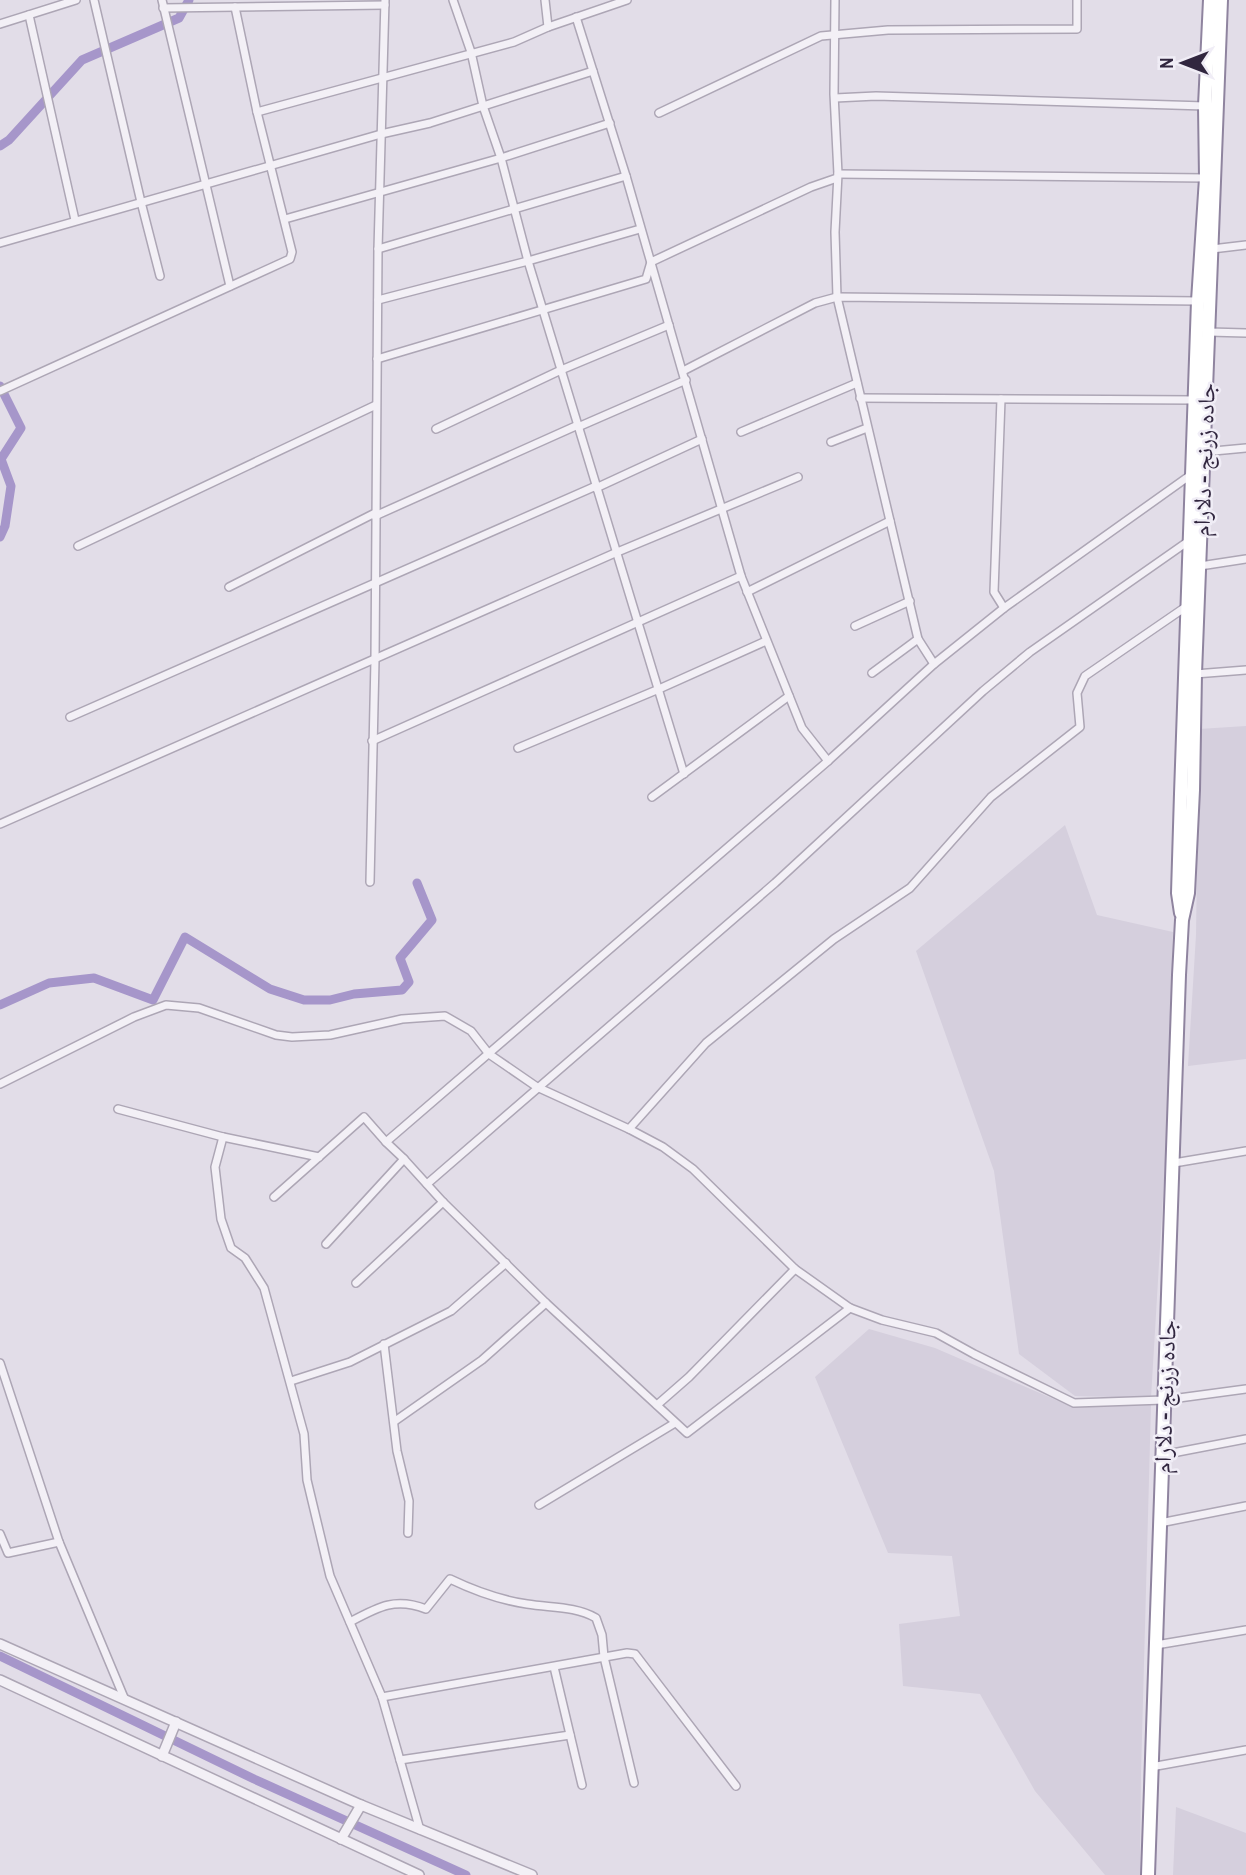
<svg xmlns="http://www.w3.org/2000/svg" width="1246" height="1875" viewBox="0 0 1246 1875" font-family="'Archivo Narrow','Noto Naskh Arabic',sans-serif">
  <rect width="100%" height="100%" fill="#e2dde8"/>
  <g fill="#d5cfdd">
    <polygon points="1246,726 1246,1059 1188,1066 1196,935 1199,729"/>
    <polygon points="1065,825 1097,915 1173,932 1167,1130 1151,1398 1075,1396 1019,1354 994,1171 916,951"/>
    <polygon points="869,1329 935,1348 1070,1406 1151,1405 1141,1774 1140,1875 1105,1875 1035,1791 980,1694 903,1686 899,1624 960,1616 952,1556 888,1553 815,1377"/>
    <polygon points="1176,1807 1246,1833 1246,1875 1173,1875"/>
  </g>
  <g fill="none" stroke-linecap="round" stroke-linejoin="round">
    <g stroke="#a696ca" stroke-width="9">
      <polyline points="0,146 9,140 82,60 179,18 189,0"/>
      <polyline points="0,386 21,428 1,459 11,486 5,526 0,537"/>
      <polyline points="0,1005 49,983 94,978 153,1000 185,937 270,989 304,1000 330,1000 354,994 402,990 409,982 400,958 432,920 417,883"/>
      <polyline points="0,1656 254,1779 466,1875"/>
    </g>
    <defs>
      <g id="minor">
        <polyline points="94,0 141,202 160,276"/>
        <polyline points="162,0 230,286"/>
        <polyline points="453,0 471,52 483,106 501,158 528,261 684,774"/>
        <polyline points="545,0 548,27"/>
        <polyline points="835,0 834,94 838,174 835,232 837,297 918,639 934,664"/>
        <polyline points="163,8 385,5"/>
        <polyline points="29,15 75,220"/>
        <polyline points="576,17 626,176 741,576 802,728 828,761"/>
        <polyline points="0,24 76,0"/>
        <polyline points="835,98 876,96 1205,106"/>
        <polyline points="257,112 514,42 548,27 627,0"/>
        <polyline points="659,113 821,36 888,30 1077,29 1077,0"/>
        <polyline points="838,174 1206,178"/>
        <polyline points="285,219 501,158 610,123"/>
        <polyline points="0,243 381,134 430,123 593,71"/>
        <polyline points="378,249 626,176"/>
        <polyline points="1212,249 1246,245"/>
        <polyline points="378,300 528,261 640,229"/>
        <polyline points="1209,332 1246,333"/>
        <polyline points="377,359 646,279 651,262 811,187 837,178"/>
        <polyline points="683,371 815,303 837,297 1198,301"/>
        <polyline points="0,391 290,259 292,252 257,112 235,7"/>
        <polyline points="860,398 1195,400"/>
        <polyline points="1001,399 994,592 1004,608"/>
        <polyline points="578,427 686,380"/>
        <polyline points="436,429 561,370 669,325"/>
        <polyline points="741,432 857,383"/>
        <polyline points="831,442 867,428"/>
        <polyline points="1203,452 1246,448"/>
        <polyline points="596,488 702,439"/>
        <polyline points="375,516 578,425"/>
        <polyline points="78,546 376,405"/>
        <polyline points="1200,566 1246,559"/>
        <polyline points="229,587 375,513"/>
        <polyline points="747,592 890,521"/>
        <polyline points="855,626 910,601"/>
        <polyline points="872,673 918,639"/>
        <polyline points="1195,674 1246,670"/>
        <polyline points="70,717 596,486"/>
        <polyline points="372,741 741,576"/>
        <polyline points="518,748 659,689 766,641"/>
        <polyline points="652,797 789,696"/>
        <polyline points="0,824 615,553 798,477"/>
        <polyline points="370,882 375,660 378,249 385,0"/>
        <polyline points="0,1084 134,1017 166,1005 199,1008 276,1035 292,1037 330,1035 402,1019 445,1016 471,1031 489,1054 537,1087 629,1129 663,1147 693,1169 795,1269 850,1308 882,1320 936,1333 974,1354 1074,1403 1164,1400 1246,1389"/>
        <polyline points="118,1109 223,1137 319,1157"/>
        <polyline points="629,1129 706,1043 834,939 910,888 991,797 1080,727 1077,693 1085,676 1187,606"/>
        <polyline points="223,1137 215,1167 221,1219 231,1248 245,1258 264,1288 304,1434 307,1480 330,1576 382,1697 627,1653 635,1654 736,1786"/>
        <polyline points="404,1159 443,1202 546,1303 687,1433 850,1308"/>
        <polyline points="1174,1163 1246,1151"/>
        <polyline points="427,1184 775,883 983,691 1030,652 1190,540"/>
        <polyline points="274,1197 364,1117 386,1142"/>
        <polyline points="326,1244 404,1159 386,1142 828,761 934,664 1004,608 1192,474"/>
        <polyline points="356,1283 443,1202"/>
        <polyline points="384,1344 397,1451 409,1501 408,1533"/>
        <polyline points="0,1363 59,1542 125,1700"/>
        <polyline points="291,1381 350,1362 451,1311 506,1263"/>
        <polyline points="657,1405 689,1377 795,1269"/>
        <polyline points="395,1421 482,1360 546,1303"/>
        <polyline points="1162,1455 1246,1439"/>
        <polyline points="539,1505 675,1423"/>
        <polyline points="1160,1523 1246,1506"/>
        <polyline points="0,1534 8,1553 59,1542"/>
        <path d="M 350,1622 C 378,1607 395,1597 426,1609 L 450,1579 C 475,1591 500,1600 527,1604 C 551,1608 575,1606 596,1618 L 602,1635 L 604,1657 L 634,1783"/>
        <polyline points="1156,1645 1246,1630"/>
        <polyline points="554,1667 582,1785"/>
        <polyline points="382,1697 420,1830"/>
        <polyline points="400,1760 570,1735"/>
        <polyline points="1151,1767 1246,1750"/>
      </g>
      <g id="tertiary">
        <polyline points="0,1644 361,1805 532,1875"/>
        <polyline points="0,1680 419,1875"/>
        <polyline points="162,1756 176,1722"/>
        <polyline points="341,1839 361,1805"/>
      </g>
      <g id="trunk">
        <polyline points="1181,913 1178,893 1181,794 1198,301 1206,178 1205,106 1210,0"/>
        <polyline points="1148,1875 1179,975 1182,920 1188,893 1193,790 1195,674 1221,0"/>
      </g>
    </defs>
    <use href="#minor" stroke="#ada6b5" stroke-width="10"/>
    <use href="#tertiary" stroke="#ada6b5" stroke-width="12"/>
    <use href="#trunk" stroke="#8f849f" stroke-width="16"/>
    <use href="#minor" stroke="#f3f0f6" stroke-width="7"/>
    <use href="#tertiary" stroke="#f3f0f6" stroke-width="9"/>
    <use href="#trunk" stroke="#fff" stroke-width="12"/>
  </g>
  <g text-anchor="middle" stroke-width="5" stroke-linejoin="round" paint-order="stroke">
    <g font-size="24" fill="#31263f" stroke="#f0edf6">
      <text transform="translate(1204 460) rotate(-88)" y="8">جاده زرنج - دلارام</text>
      <text transform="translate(1165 1397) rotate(-88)" y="8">جاده زرنج - دلارام</text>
    </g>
  </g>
  <g transform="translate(1183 63) rotate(270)" stroke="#f0edf6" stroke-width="5" paint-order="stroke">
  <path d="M0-5L12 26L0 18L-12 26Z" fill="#31263f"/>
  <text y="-10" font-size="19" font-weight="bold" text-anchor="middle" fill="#31263f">N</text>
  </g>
</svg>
